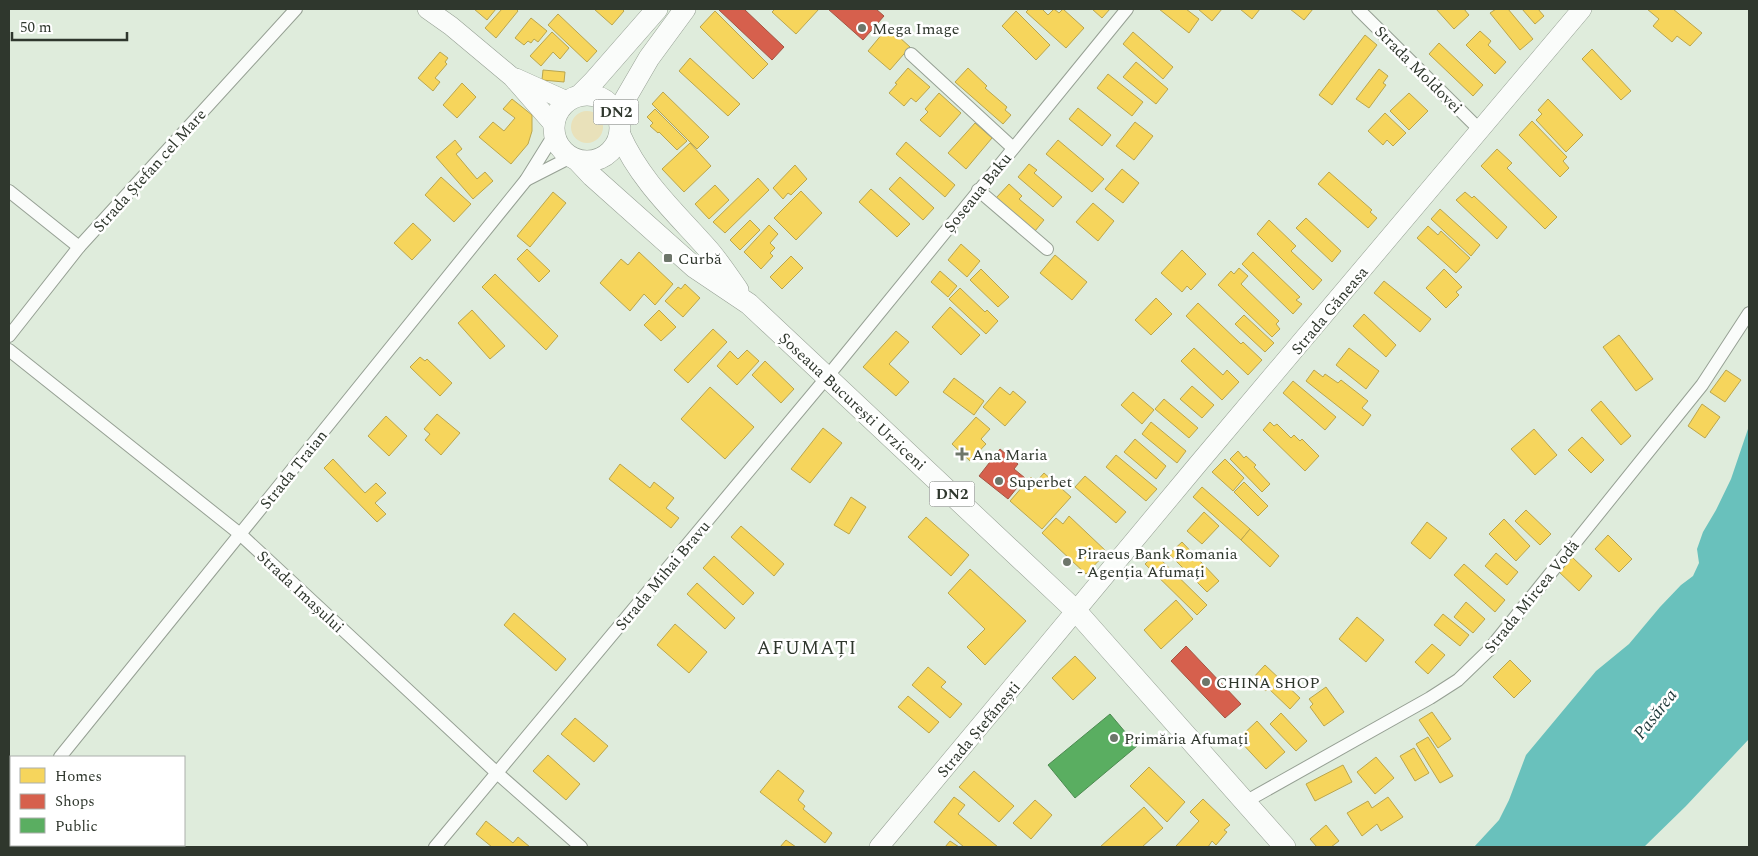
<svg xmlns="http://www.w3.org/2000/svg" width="1758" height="856" viewBox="0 0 1758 856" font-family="Spectral,serif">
  <rect width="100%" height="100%" fill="#dfecdc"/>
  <circle fill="#e9e1ba" cx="587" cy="127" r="16"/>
  <polygon fill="#69c1bc" points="1749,426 1749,739 1686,806 1644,847 1474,847 1499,820 1509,800 1526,755 1596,671 1629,644 1660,607 1681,585 1693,576 1699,563 1697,549 1703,532 1716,510 1731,479"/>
  <g fill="#f6d55c" stroke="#baa64e">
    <polygon points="474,9 496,9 487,20"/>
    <polygon points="502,9 516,9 518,11 496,38 485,28"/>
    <polygon points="594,9 622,9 624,11 612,25"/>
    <polygon points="775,9 819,9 796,34 772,12"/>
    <polygon points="1029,9 1042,9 1048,15 1054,9 1059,13 1063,9 1084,28 1066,48 1026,12"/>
    <polygon points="1092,9 1110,9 1102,18"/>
    <polygon points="1159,9 1186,9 1199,19 1189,33"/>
    <polygon points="1198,9 1222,9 1212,21"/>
    <polygon points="1240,9 1260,9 1252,19"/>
    <polygon points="1290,9 1313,9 1304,20"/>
    <polygon points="1436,9 1464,9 1469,15 1454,29"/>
    <polygon points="1496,9 1508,9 1533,39 1520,50 1490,13"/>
    <polygon points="1522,9 1538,9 1544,16 1535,24"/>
    <polygon points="1647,9 1673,9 1702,33 1690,46 1677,36 1672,42 1653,26 1659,19"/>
    <polygon points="715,11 768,64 753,79 700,27"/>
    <polygon points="1016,11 1050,45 1036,60 1002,26"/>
    <polygon points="558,14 597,51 587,62 548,25"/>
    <polygon points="531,18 547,31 538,42 534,39 531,43 528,41 524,45 515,38"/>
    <polygon points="888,27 910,47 890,70 868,51"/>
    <polygon points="1480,31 1491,41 1488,45 1506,62 1495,74 1466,45"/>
    <polygon points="552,32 569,48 560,59 553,52 541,66 530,56"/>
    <polygon points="1133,32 1173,67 1163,79 1123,44"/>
    <polygon points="1365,35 1377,45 1332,105 1319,95"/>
    <polygon points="1439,43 1483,85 1473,96 1429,54"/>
    <polygon points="1592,49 1631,91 1621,100 1582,59"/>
    <polygon points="440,52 448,58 445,62 447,64 435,78 440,82 433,91 418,78"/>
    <polygon points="690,58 740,104 728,116 679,71"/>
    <polygon points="1136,62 1168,89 1156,104 1123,77"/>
    <polygon points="908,68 930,87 916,102 911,98 904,106 889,93 897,84 895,83"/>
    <polygon points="968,68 987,86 985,88 1007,107 1005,110 1011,115 1003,124 955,82"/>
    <polygon points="1379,69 1388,76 1383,83 1386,85 1369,108 1356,99"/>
    <polygon points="543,70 565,72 564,82 542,80"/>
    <polygon points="1108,74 1143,102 1132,116 1097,88"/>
    <polygon points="462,83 476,97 457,118 443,105"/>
    <polygon points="663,92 709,137 697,149 652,104"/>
    <polygon points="939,93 961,113 940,137 920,120 928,112 925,109"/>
    <polygon points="1409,93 1428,111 1409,130 1390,111"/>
    <polygon points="512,99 532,115 532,131 528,144 511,164 479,137 493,122 504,131 515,118 503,109"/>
    <polygon points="1548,99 1583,135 1566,152 1536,120 1542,114 1538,110"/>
    <polygon points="1078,108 1111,135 1102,146 1069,119"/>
    <polygon points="655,109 687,141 677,150 659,132 658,133 650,126 653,123 647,117"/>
    <polygon points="1385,113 1406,133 1393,146 1387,140 1383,145 1368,131"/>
    <polygon points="1532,121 1567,157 1563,161 1569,168 1560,177 1519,135"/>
    <polygon points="1135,122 1153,136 1134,160 1116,146"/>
    <polygon points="975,123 992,138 966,169 948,153"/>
    <polygon points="455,140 462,149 456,154 477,179 485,172 493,181 473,199 436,157"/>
    <polygon points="1058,140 1104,179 1092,192 1046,154"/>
    <polygon points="906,142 955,185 945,197 896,154"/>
    <polygon points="690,143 711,166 684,192 662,169"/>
    <polygon points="1497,149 1512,163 1507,168 1557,217 1545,229 1481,166"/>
    <polygon points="1029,164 1037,170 1034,173 1062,197 1053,207 1018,177"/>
    <polygon points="795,165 807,179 791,195 788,193 783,199 773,188"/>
    <polygon points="1122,169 1139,183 1123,203 1105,189"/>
    <polygon points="1329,172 1372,210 1370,212 1377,218 1368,228 1318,184"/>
    <polygon points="441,177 471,204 454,222 425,195"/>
    <polygon points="900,177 934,208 923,220 889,189"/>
    <polygon points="758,178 769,190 725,233 713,222"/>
    <polygon points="1009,184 1022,196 1019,199 1044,220 1035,231 996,198"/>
    <polygon points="715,185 729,200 709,219 695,204"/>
    <polygon points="871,189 910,224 897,237 859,202"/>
    <polygon points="801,191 822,213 796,240 774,218"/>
    <polygon points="553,192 566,203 530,247 517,236"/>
    <polygon points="1465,192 1472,198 1474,196 1507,227 1497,239 1456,200"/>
    <polygon points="1093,203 1114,221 1098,241 1076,222"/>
    <polygon points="1440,209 1480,245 1471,256 1431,219"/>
    <polygon points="1306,218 1341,251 1332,262 1296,228"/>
    <polygon points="750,220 760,230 740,250 730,240"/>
    <polygon points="1269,220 1296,246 1291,251 1322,280 1313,290 1257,234"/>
    <polygon points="413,223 431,240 412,260 394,243"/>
    <polygon points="769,225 778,234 770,243 775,248 770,253 773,256 761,269 744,252"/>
    <polygon points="1428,226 1438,235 1441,231 1470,258 1456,273 1417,238"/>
    <polygon points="961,244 980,261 967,277 948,260"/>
    <polygon points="527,249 550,271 539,282 517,259"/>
    <polygon points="1182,250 1206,274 1191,290 1187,286 1182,292 1161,273"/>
    <polygon points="639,252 673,284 655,305 644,294 630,311 600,283 621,259 628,265"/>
    <polygon points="1253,252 1300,297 1296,300 1302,304 1293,314 1242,264"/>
    <polygon points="1055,255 1087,282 1072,300 1040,273"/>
    <polygon points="791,256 803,268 782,289 770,277"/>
    <polygon points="1239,268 1248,276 1241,284 1279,321 1276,324 1280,329 1272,337 1218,285 1231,271 1234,274"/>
    <polygon points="981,269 1009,297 998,307 970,280"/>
    <polygon points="1444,269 1462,287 1456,292 1459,295 1446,308 1426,288"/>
    <polygon points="940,271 957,286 948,297 931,282"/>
    <polygon points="495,274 558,336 546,350 482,287"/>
    <polygon points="1384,281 1431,319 1420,332 1374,293"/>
    <polygon points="685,284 700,298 683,317 665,301 678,287 681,289"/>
    <polygon points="960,288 985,312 987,310 998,321 986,334 949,299"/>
    <polygon points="1156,298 1172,314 1151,335 1135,320"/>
    <polygon points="1198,303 1241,344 1243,342 1262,360 1248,375 1186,316"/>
    <polygon points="950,307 980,335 961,355 932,327"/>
    <polygon points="472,310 505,346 490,359 458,323"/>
    <polygon points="659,310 676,327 661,341 644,325"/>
    <polygon points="1364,314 1396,345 1386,357 1353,326"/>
    <polygon points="1244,315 1274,343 1265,352 1235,324"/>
    <polygon points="713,329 727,342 688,383 674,370"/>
    <polygon points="896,331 909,342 889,364 909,382 896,396 863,367"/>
    <polygon points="1619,335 1653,379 1636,391 1603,347"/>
    <polygon points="1194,348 1223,375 1227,370 1239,382 1222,400 1181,361"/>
    <polygon points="1349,348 1379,371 1366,389 1336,365"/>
    <polygon points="747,350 759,361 737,385 717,366 730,351 738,359"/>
    <polygon points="420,357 425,361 427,359 452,383 440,396 410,367"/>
    <polygon points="765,361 794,389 781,403 752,375"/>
    <polygon points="1314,370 1323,377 1325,374 1338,383 1341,380 1368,401 1362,408 1371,415 1363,426 1306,381"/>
    <polygon points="1726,370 1741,380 1725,402 1710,392"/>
    <polygon points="954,378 984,401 974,415 943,392"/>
    <polygon points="1293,381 1336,417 1325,430 1283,393"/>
    <polygon points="1192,386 1214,405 1202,418 1180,399"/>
    <polygon points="710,387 754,427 725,459 681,419"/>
    <polygon points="1000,387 1010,395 1013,391 1026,402 1005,426 983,407"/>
    <polygon points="1133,392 1154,410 1142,424 1121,405"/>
    <polygon points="1164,399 1198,428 1189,438 1155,409"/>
    <polygon points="1601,401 1631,436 1621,445 1591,410"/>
    <polygon points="1702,404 1720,417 1705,438 1688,426"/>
    <polygon points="437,414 460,433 441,455 425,440 430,434 424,429"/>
    <polygon points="386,416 407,436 389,456 368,436"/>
    <polygon points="976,417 990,429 981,439 986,444 970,461 952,444"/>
    <polygon points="1151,422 1186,451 1177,463 1142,434"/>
    <polygon points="1270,422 1274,426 1277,424 1291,438 1294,435 1300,441 1302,439 1319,456 1305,471 1263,430"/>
    <polygon points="823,428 842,443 810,483 791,469"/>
    <polygon points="1534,429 1557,455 1535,475 1511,449"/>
    <polygon points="1582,437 1604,460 1591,473 1568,450"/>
    <polygon points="1135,439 1166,466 1156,479 1124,452"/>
    <polygon points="1238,451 1244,458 1246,456 1256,465 1254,467 1270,484 1262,492 1230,459"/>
    <polygon points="1116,455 1157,489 1146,501 1106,467"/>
    <polygon points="333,459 365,493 376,483 386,493 375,503 386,514 377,522 324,468"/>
    <polygon points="1225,459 1244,478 1233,491 1212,472"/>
    <polygon points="620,464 650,488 654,482 674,498 666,508 679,518 671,528 609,479"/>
    <polygon points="1044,473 1071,497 1042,529 1010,501 1031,477 1036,482"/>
    <polygon points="1085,476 1126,512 1116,523 1075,487"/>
    <polygon points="1244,482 1268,506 1258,516 1234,492"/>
    <polygon points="1202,487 1250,529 1241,540 1193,497"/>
    <polygon points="851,497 866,507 849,534 834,525"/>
    <polygon points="1526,510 1551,534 1540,545 1515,521"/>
    <polygon points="1204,512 1219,526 1202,544 1187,531"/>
    <polygon points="1069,516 1107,552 1086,574 1042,533 1056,518 1063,524"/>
    <polygon points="926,517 969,555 951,576 908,537"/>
    <polygon points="1504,519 1530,546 1516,561 1489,534"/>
    <polygon points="1427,522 1447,538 1430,559 1411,543"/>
    <polygon points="741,526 784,564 774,576 731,537"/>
    <polygon points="1250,529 1279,556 1270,567 1241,540"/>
    <polygon points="1608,535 1632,559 1619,572 1595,549"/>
    <polygon points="1182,542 1219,581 1207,592 1169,554"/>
    <polygon points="1496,553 1518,572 1507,585 1485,566"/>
    <polygon points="1155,554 1207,605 1197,615 1145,564"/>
    <polygon points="714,556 754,593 743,605 703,568"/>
    <polygon points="1572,557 1592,576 1579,591 1558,571"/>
    <polygon points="1464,564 1505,600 1495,612 1454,575"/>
    <polygon points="970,569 1026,621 985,665 967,647 985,629 948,593"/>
    <polygon points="697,583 735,618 725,629 687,594"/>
    <polygon points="1176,600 1193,619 1161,649 1144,630"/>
    <polygon points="1466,602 1485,619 1473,633 1454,617"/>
    <polygon points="514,613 566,659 556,671 504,625"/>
    <polygon points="1443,614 1469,635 1460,646 1434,625"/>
    <polygon points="1357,617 1384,640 1366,662 1339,639"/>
    <polygon points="675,624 707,652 689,673 657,645"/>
    <polygon points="1432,644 1445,655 1428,674 1415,662"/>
    <polygon points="1075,656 1096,678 1073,700 1052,678"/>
    <polygon points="1510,660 1531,681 1514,698 1493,677"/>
    <polygon points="1265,665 1300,698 1290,709 1268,688 1266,691 1252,679"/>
    <polygon points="928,667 946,682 941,687 962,704 950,718 912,685"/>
    <polygon points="1326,687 1344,712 1324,726 1310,707 1313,704 1309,699"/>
    <polygon points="908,696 939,722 929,733 898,707"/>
    <polygon points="1432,712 1451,739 1438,748 1419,720"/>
    <polygon points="1281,713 1307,741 1296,751 1270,724"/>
    <polygon points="575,718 608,746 594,762 561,734"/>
    <polygon points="1257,721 1285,752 1266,769 1238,739"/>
    <polygon points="1428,737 1453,776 1440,783 1416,744"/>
    <polygon points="1414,748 1429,773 1415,781 1400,756"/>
    <polygon points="548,755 580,784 566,800 533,771"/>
    <polygon points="1376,757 1394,778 1375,794 1357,772"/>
    <polygon points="1343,765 1352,782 1315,801 1306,784"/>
    <polygon points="1149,767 1185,802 1167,822 1130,786"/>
    <polygon points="778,770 804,791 798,800 805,806 803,809 832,833 825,843 760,792"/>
    <polygon points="974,771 1014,806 999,822 959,787"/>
    <polygon points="954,797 965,805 958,814 998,847 964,847 934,822"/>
    <polygon points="1388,797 1403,817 1381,831 1377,824 1362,836 1347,813 1368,801 1372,808"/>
    <polygon points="1203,799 1230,825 1224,830 1227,832 1216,845 1212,841 1208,847 1178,847 1176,846 1199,821 1190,812"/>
    <polygon points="1035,800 1052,815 1031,839 1013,823"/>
    <polygon points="1144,807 1163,828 1142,847 1100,847"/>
    <polygon points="486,821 513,843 518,837 530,847 492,847 476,834"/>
    <polygon points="1326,825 1339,841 1331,847 1317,847 1310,839"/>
    <polygon points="786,840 796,847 780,847"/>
    <polygon points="950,841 959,847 945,847"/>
  </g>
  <g fill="#d6604d" stroke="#a45443">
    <polygon points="718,9 744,9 784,47 772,60"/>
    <polygon points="828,9 876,9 884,16 863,40"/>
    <polygon points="1000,449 1018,464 1014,469 1025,478 1008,499 979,476"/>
    <polygon points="1186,646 1241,704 1225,718 1171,661"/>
  </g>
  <polygon fill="#5aae61" stroke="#4d8a51" points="1110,714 1137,746 1075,798 1048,765"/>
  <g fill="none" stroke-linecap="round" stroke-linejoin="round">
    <defs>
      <g id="minor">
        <polyline points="1358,9 1480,130"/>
        <polyline points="911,54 1013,148"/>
        <polyline points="526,180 571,157"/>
        <polyline points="978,190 1047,249"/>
        <polyline points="9,191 79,247"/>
        <polyline points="9,336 79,247 296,9"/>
        <polyline points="9,350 240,534 497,773 581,847"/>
        <polyline points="60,757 526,180 554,135"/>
        <polyline points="1245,802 1430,698 1458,680 1488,651 1702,385 1749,313"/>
        <polyline points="9,821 11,818"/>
        <polyline points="435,847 827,377 1127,9"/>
      </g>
      <g id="secondary">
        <polyline points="427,9 451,26 512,77 554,125"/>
        <polyline points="516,78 567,101"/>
        <polyline points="879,847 1198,464 1582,9"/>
      </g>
      <g id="trunk">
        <circle cx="587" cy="128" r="33"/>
        <polyline points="580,95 594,81 657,9"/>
        <polyline points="617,113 649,58 685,9"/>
        <path d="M 620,135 C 640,180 674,211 706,247 C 718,260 728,276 738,290"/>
        <polyline points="577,160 592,176 694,267 749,304 1076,611 1285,847"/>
      </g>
    </defs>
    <use href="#minor" stroke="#96a094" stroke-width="14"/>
    <use href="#secondary" stroke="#96a094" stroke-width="20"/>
    <use href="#trunk" stroke="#96a094" stroke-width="22"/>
    <use href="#minor" stroke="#fafcfa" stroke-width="12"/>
    <use href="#secondary" stroke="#fafcfa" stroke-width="19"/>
    <use href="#trunk" stroke="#fafcfa" stroke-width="21"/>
  </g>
  <g fill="#6d766a" stroke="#fff" stroke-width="2">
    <circle cx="862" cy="28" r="5"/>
    <rect x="663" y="253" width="10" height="10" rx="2.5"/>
    <path d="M959.5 446.5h5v5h5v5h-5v5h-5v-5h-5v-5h5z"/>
    <circle cx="999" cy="481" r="5"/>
    <circle cx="1067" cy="562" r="5"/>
    <circle cx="1206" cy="682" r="5"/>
    <circle cx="1114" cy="738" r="5"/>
  </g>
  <g text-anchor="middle" stroke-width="5" stroke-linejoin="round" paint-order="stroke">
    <g fill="#fff" stroke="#6d736c" stroke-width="1">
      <rect x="593.5" y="99.5" width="45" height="25" rx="4"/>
      <rect x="929.5" y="481.5" width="45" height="25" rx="4"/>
    </g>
    <g font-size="15" font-weight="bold" fill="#2f372d">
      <text x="616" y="117">DN2</text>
      <text x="952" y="499">DN2</text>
    </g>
    <g font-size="16" fill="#2f372d" stroke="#fff" text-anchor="start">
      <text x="872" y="34">Mega Image</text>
      <text x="678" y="264">Curbă</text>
      <text x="972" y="460">Ana Maria</text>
      <text x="1009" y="487">Superbet</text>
      <text x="1077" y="559">Piraeus Bank Romania<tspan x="1077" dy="18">- Agenția Afumați</tspan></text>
      <text x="1216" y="688">CHINA SHOP</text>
      <text x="1124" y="744">Primăria Afumați</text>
    </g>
    <g font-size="16" fill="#2f372d" stroke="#fff">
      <text transform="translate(1419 69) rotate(45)" y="6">Strada Moldovei</text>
      <text transform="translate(149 170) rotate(-48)" y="6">Strada Ștefan cel Mare</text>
      <text transform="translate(977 192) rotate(-51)" y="6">Șoseaua Baku</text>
      <text transform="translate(1329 310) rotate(-50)" y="6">Strada Găneasa</text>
      <text transform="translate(853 401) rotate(43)" y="6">Șoseaua București Urziceni</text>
      <text transform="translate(293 469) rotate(-51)" y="6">Strada Traian</text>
      <text transform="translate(662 575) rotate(-50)" y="6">Strada Mihai Bravu</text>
      <text transform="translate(301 591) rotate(43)" y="6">Strada Imașului</text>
      <text transform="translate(1531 596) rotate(-51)" y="6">Strada Mircea Vodă</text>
      <text transform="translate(978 729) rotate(-50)" y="6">Strada Ștefănești</text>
    </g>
    <g font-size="18" font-style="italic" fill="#1f3939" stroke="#fff">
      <text transform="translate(1655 714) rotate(-52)" y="6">Pasărea</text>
    </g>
    <g font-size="19" letter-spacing="1" fill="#2f372d" stroke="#fff">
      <text x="807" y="654">AFUMAȚI</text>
    </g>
  </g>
  <rect width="1758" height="856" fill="none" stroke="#2f372d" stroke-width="20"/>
  <rect x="10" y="756" width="175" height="90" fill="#ffffff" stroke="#acafab"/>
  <rect x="20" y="768" width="25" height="15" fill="#f6d55c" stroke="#acafab"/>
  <text x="55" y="781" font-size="15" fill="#2f372d">Homes</text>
  <rect x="20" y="794" width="25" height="15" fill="#d6604d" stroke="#acafab"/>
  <text x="55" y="806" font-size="15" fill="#2f372d">Shops</text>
  <rect x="20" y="818" width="25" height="15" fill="#5aae61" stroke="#acafab"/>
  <text x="55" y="831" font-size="15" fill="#2f372d">Public</text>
  <path d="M12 32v8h115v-8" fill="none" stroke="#2f372d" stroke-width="2.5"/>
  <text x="20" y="32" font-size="15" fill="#2f372d" stroke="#ffffff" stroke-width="4" paint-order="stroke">50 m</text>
</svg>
